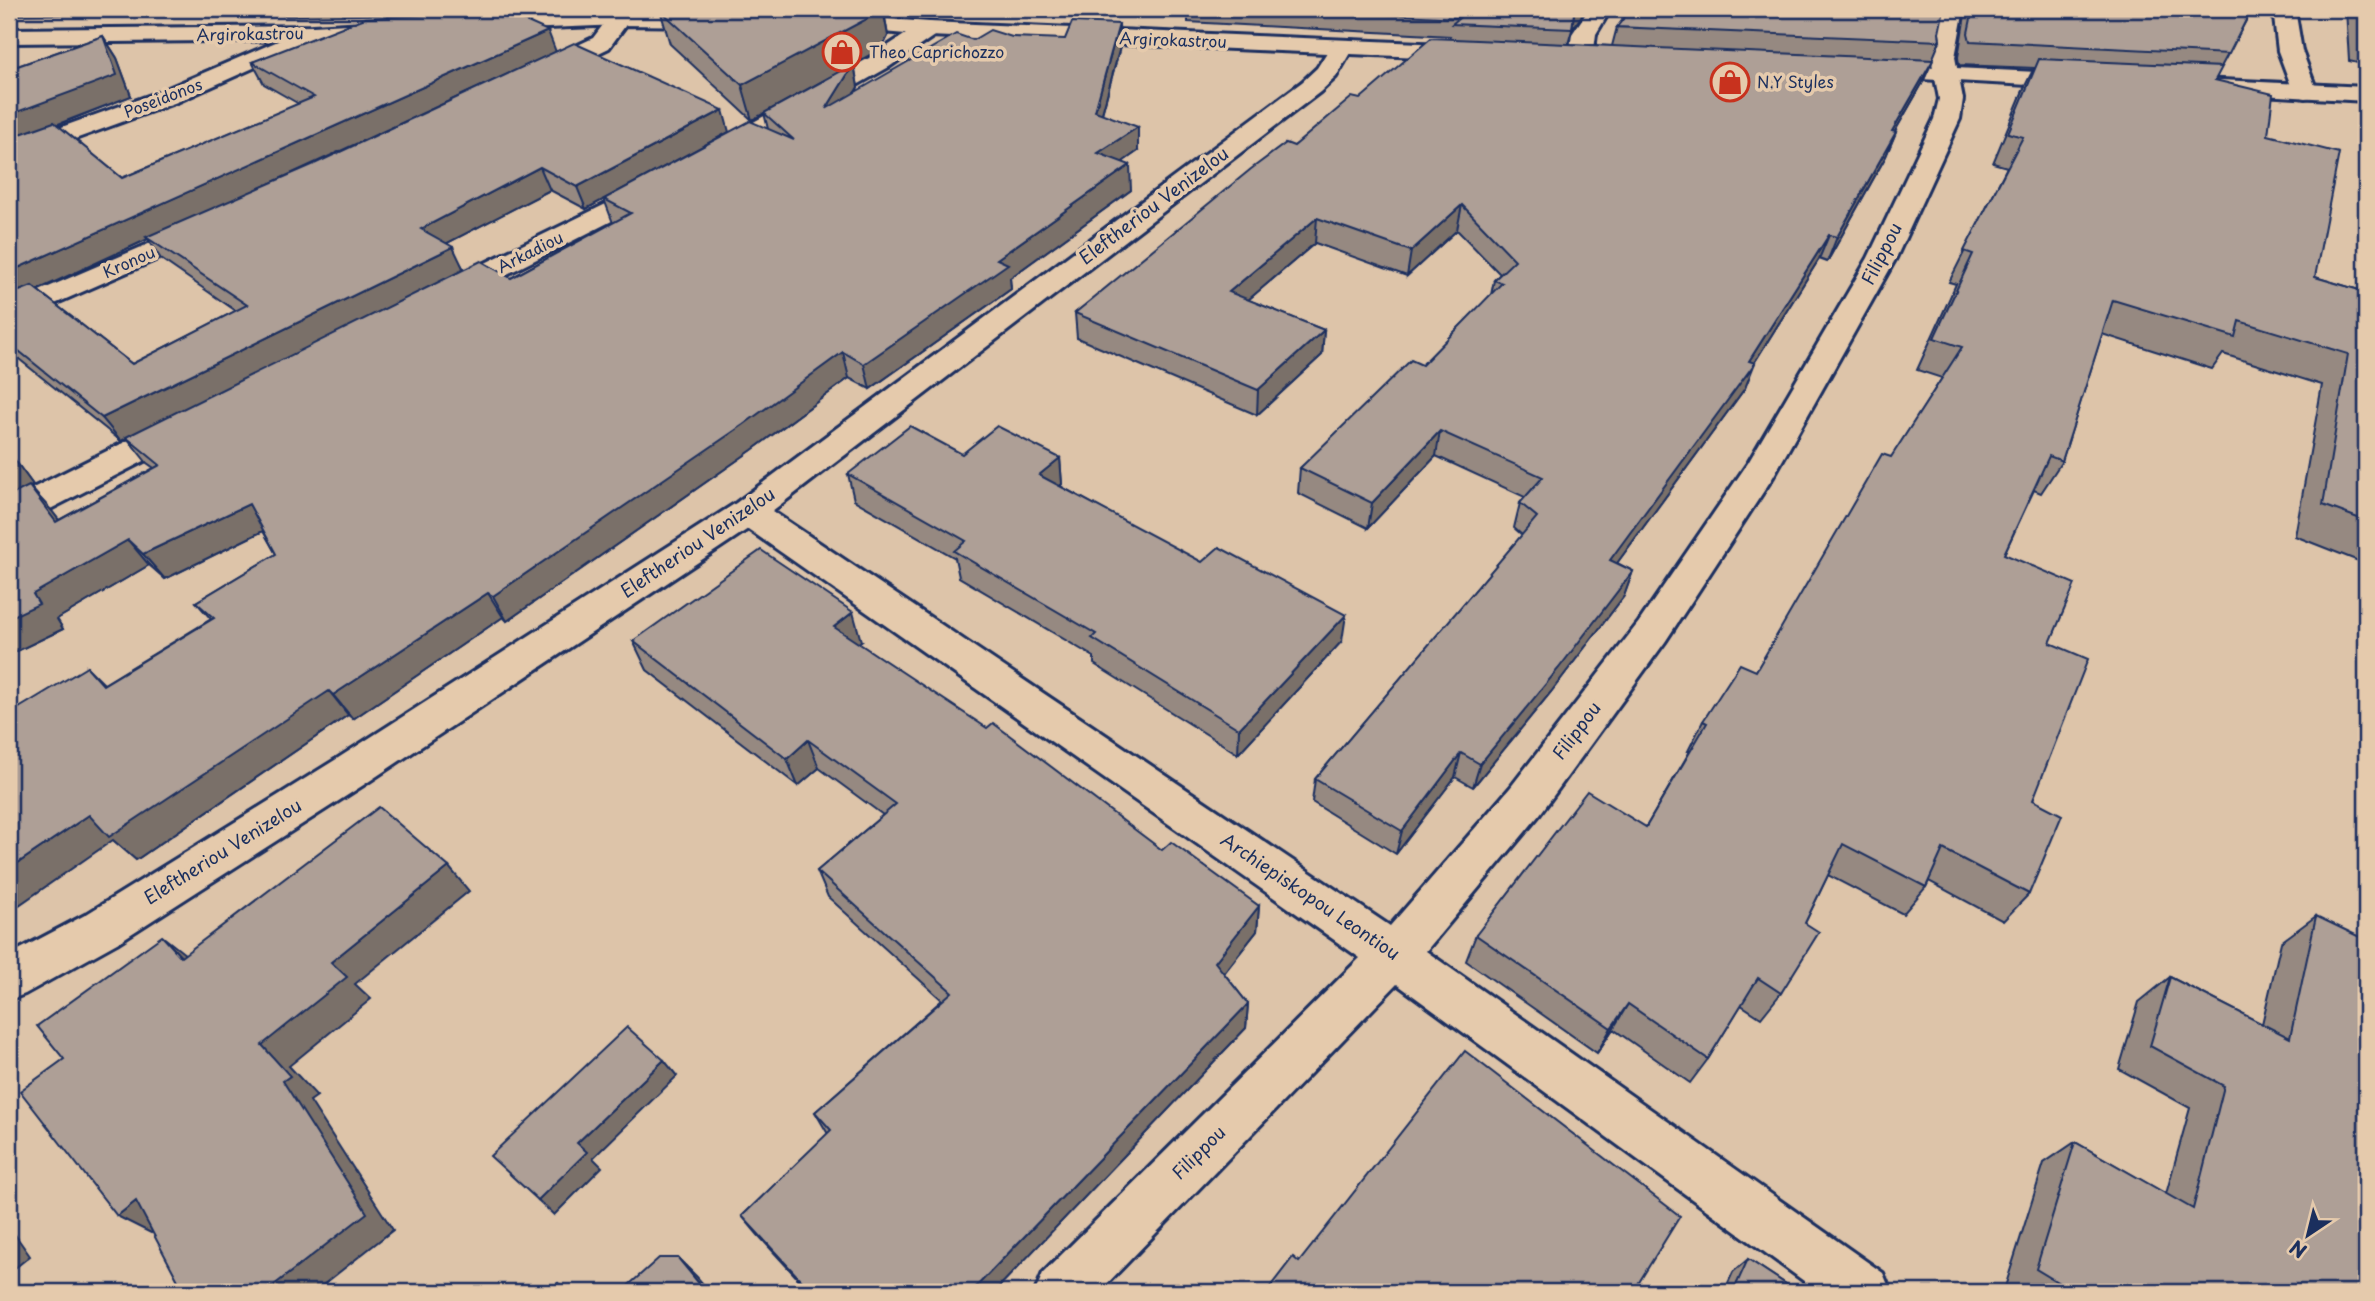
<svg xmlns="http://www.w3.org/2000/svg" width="2375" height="1301" viewBox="0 0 2375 1301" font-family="'Playpen Sans',sans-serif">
  <rect width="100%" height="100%" fill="#ddc4a9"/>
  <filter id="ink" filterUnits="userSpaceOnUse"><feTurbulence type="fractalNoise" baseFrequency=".0143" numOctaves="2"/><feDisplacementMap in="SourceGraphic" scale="14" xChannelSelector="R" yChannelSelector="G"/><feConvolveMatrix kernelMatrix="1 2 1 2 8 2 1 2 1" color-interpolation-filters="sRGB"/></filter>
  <g filter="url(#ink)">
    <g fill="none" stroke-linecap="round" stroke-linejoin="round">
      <defs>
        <g id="street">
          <polygon points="518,9 543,9 525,26 509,26 505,21"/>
          <polygon points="1589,9 1611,9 1596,34 1593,57 1589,62 1581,64 1573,62 1569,57 1572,34"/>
          <polygon points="1942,9 1964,9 1955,57 1963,99 1960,119 1896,258 1773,477 1665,642 1540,814 1426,951 1883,1273 1891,1292 1819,1292 1397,984 1099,1292 1035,1292 1043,1273 1360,958 748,529 365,784 117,943 25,994 9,1000 9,955 85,915 335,760 736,503 1302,82 1317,68 1334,41 1350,41 1354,46 1336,77 1320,92 772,511 1390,926 1510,788 1639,622 1748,463 1868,258 1934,119 1939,99 1931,57"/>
          <polygon points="2273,9 2295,9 2302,51 2317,91 2314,96 2305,98 2296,96 2293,91 2278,51"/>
          <polygon points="620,11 628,13 631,18 609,48 551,76 542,78 533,76 530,71 533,66 593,38 612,13"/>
          <polygon points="929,22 937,24 941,29 937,34 889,67 728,158 719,160 710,158 706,152 710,146 871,57 921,24"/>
          <polygon points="313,26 321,28 325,33 321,38 177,102 9,163 9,146 159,92"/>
          <polygon points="655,180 665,182 669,188 665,194 460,298 449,301 438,298 434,292 438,286"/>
          <polygon points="202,221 212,223 216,229 212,235 9,324 9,304"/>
          <polygon points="183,416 195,419 200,427 195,435 21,524 9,527 9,500 171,419"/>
        </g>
        <g id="secondary">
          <polygon points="620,11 713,12 721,14 725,19 721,24 713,26 620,25 473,31 465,29 461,24 465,19 473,17"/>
          <polygon points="833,15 929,22 1468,45 1476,47 1480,52 1476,57 1468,59 929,36 825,27 821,22 825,17"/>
          <polygon points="381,22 389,24 393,29 389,34 313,40 9,43 9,29 313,26"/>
          <polygon points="1875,64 2080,74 2089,76 2092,81 2089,86 2080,88 1866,76 1863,71 1866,66"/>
          <polygon points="2200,79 2366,87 2366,101 2191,91 2188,86 2191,81"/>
        </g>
      </defs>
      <use href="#street" stroke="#1b2f5e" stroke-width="6"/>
      <use href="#secondary" stroke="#1b2f5e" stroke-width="6"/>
      <use href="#street" fill="#e5caac" fill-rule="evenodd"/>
      <use href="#secondary" fill="#e5caac" fill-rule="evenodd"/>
    </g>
    <g fill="#968981" stroke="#1b2f5e" stroke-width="2" fill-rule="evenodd">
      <polygon points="9,9 199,9 195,13 9,15"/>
      <path d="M 279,9 L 507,9 L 494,12 L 555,51 L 729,132 L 768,129 L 764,113 L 752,120 L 670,44 L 660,10 L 663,9 L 900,9 L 897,17 L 885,17 L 888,36 L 883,46 L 870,55 L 780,104 L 854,64 L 858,87 L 856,92 L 973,40 L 1012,37 L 1120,47 L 1102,114 L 1138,151 L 1122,162 L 1131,190 L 1010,278 L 1011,289 L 870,389 L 849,378 L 752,450 L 507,621 L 503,617 L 353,719 L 348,715 L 136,860 L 113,840 L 87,667 L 104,684 L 211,619 L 196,602 L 276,554 L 263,531 L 165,579 L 149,565 L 57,619 L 63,629 L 9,655 L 9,452 L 33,485 L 30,487 L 59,520 L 154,468 L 147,463 L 127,438 L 121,441 L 9,351 L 9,69 L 103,36 L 117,58 L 131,96 L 57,125 L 122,178 L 299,104 L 264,84 L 252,62 L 429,15 L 428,14 L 286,16 L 282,14 ZM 408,120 L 312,165 L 279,179 ZM 550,190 L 586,209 L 604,199 L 613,223 L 511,278 L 464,269 L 447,243 ZM 148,239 L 161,259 L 236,311 L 132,364 L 37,290 Z"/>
      <polygon points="1188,9 1586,9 1572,30 1568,44 1612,46 1617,27 1939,33 1940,41 1922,84 1895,131 1896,132 1886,156 1827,262 1819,259 1754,363 1745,388 1617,563 1633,571 1624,596 1551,692 1473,787 1455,777 1396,854 1312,802 1315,779 1522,535 1514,528 1520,503 1525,497 1436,456 1368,528 1298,493 1300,468 1422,365 1491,295 1494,280 1500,274 1457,230 1407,276 1315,243 1248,300 1324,330 1322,355 1257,415 1077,338 1075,313 1294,146 1360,99 1449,39 1450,36 1188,22"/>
      <polygon points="1966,9 2262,9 2256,18 2248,17 2221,67 2215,80 2268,135 2315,277 2366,292 2366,564 2295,536 2322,385 2223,354 2212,369 2102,334 2062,461 2041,493 2034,490 2004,554 2050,643 2033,800 2029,894 2003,921 1929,881 1926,887 1903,914 1828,875 1805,923 1781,993 1761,1018 1741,1005 1708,1059 1690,1083 1613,1029 1597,1053 1466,961 1476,935 1646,827 1690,751 1688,751 1703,721 1756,671 1942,378 1917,370 1956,284 1949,282 2007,167 1993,163 2024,88 2034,68 1959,65 1958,57"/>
      <polygon points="2346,9 2366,9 2366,65 2349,61"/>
      <polygon points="962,454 1060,458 1062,484 1060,486 1342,641 1238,754 1094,664 1094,657 959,577 955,558 854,500 848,474"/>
      <polygon points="633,641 861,641 858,643 1162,850 1259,906 1257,931 1224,973 1248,1004 1246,1028 994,1292 810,1292 758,1235 742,1216 828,1134 815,1112 942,1000 828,897 817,871 883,815 819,768 798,786 647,670"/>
      <polygon points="2316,916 2366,1292 2014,1292 2005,1287 2044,1163 2075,1142 2166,1194 2190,1108 2119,1069 2139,1002 2170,977 2262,1024 2281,942"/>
      <polygon points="1748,1259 1798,1292 1724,1292 1733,1272"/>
    </g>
    <g fill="#7a6f69" stroke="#1b2f5e" stroke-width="2">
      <polygon points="192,9 199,9 195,13"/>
      <polygon points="491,9 507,9 493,13"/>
      <polygon points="879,9 883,9 888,36 883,46 870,55 752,120 742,85"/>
      <polygon points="895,9 900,9 897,17"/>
      <polygon points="1577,9 1586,9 1572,30 1574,13"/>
      <polygon points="1119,24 1120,47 1096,135 1095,111"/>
      <polygon points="548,31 556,52 149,239 146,237 148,239 9,303 9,272"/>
      <polygon points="103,36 117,58 131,96 9,143 9,115"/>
      <polygon points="1933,60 1922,84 1882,154 1892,131"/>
      <polygon points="854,64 858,87 831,133 826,109"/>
      <polygon points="723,110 729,132 586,209 577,187"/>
      <polygon points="1138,127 1138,151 1100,178 1098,153"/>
      <polygon points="1896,132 1886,156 1827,262 1837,237"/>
      <polygon points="1130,165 1131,190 1010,278 1011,289 870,389 864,364 997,259"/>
      <polygon points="540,167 550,190 432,251 421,229"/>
      <polygon points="1462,205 1457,230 1407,276 1411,251"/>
      <polygon points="1317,218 1315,243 1228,317 1229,292"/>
      <polygon points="1829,235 1819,259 1746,376 1755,363 1745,388 1601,585 1610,560 1749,361"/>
      <polygon points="453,247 464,270 121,441 102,418"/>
      <polygon points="1324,330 1322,355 1257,415 1258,390"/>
      <polygon points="843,352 849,378 752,450 507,621 493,596"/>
      <polygon points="1440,431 1436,456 1368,528 1372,503"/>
      <polygon points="9,452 33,485 30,487 52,511 79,547 9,499"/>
      <polygon points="1060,458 1062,484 1042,501 1039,475"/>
      <polygon points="249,504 267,529 165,579 143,554"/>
      <polygon points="128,540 149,565 57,619 63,629 9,655 9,618 33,594"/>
      <polygon points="1633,571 1624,596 1551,692 1473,787 1480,764"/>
      <polygon points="488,593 503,617 353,719 333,695"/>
      <polygon points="853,612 861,641 843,655 834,627"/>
      <polygon points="1346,615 1342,641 1238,754 1239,729"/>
      <polygon points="329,691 348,715 136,860 113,840 9,912 9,869 89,815"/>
      <polygon points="808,740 819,768 798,786 787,759"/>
      <polygon points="1461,753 1455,777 1396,854 1402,831"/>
      <polygon points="449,867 469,891 355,984 371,999 289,1066 317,1096 310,1101 393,1230 314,1292 265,1292 283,1081 262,1045 331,962"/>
      <polygon points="1259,906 1257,931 1214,986 1215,962"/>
      <polygon points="162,936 190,958 181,957"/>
      <polygon points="1248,1004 1246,1028 994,1292 971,1292"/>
      <polygon points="1628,1004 1613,1029 1597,1053 1611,1028"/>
      <polygon points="664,1060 677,1076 593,1158 602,1167 554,1215 538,1200 577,1143"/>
      <polygon points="136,1201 169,1219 151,1233 117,1216"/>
      <polygon points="9,1226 30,1256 9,1273"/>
      <polygon points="678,1258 697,1277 710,1292 706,1292"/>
      <polygon points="558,1283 570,1292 565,1292"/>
    </g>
    <g fill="#ae9f96" stroke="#1b2f5e" stroke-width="2">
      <polygon points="663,9 879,9 877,13 863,21 742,85 660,10"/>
      <polygon points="1294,9 1577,9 1574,13 1572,29 1452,24 1459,18"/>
      <polygon points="1631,9 1944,9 1939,33 1940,41 1617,27"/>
      <polygon points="1973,9 2249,9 2249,14 2229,54 1970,41 1968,33"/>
      <polygon points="2361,9 2366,9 2366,42 2363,41"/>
      <polygon points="505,12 548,31 9,272 9,138 54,122 122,178 314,97 252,62 365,18"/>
      <polygon points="1072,22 1119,24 1095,111 1138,127 1098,153 1130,165 997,259 1008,264 864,364 843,352 743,425 493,596 488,593 333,695 329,691 109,837 89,815 9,869 9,714 87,667 103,685 214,618 196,602 276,554 249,504 143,554 128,540 33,594 39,604 9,618 9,496 29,486 56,522 160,465 126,437 481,261 511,278 631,213 604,199 750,121 794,140 764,113 854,64 826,109 956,34 973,40 990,30 1012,37 1065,39"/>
      <polygon points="103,36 117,75 9,115 9,69"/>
      <polygon points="1431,38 1933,60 1892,131 1896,132 1837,237 1829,235 1749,361 1755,363 1610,560 1633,571 1559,668 1480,764 1461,753 1402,831 1315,779 1537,517 1520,503 1543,477 1440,431 1372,503 1300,468 1411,360 1422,365 1502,283 1494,280 1515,260 1462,205 1411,251 1317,218 1229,292 1324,330 1258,390 1075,313 1251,169 1286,143 1294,146 1352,97 1360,99"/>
      <polygon points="574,43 723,110 577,187 540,167 421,229 453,247 102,418 9,343 9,295 32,286 132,364 247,305 146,237 312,165"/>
      <polygon points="2039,59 2222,67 2215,80 2273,94 2268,135 2339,153 2315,277 2366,292 2366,521 2323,505 2348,354 2239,321 2235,337 2113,300 2062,461 2049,456 2004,554 2075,584 2050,643 2088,659 2033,800 2062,815 2029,894 1943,849 1926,887 1843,844 1805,923 1819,932 1781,993 1758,978 1708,1059 1628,1004 1611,1028 1476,935 1587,791 1646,827 1707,723 1703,721 1740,664 1756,671 1882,454 1891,457 1962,347 1934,338 1973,254 1964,251 2023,137 2008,133"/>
      <polygon points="910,426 962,454 997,426 1060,458 1039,475 1202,562 1219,547 1346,615 1239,729 1092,638 1096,634 954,551 966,541 848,474"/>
      <polygon points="761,550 853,612 834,627 987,728 993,723 1162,850 1171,842 1259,906 1215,962 1248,1004 971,1292 812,1292 742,1216 831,1130 815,1112 952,992 817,871 896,804 808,740 787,759 633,641"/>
      <polygon points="379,807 449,867 331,962 347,977 262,1045 290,1076 283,1081 367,1213 265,1292 184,1292 136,1201 117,1216 20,1091 64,1059 37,1026 162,936 181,957"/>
      <polygon points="2316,916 2366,940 2366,1292 2074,1292 2036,1269 2075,1142 2193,1209 2224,1086 2150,1046 2170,977 2290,1038"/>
      <polygon points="627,1027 664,1060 577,1143 587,1152 538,1200 490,1156"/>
      <polygon points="1465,1051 1680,1216 1633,1292 1266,1292 1293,1257 1299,1262"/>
      <polygon points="659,1258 678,1258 706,1292 621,1292"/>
      <polygon points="1748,1259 1798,1292 1733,1292"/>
      <polygon points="558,1283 565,1292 547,1292"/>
    </g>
  </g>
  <defs>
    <symbol id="shop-ring" viewBox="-11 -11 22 22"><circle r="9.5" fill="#e5caac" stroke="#c8321e" stroke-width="1.5"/><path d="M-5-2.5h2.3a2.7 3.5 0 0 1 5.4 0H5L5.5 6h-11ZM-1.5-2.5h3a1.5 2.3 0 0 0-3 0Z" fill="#c8321e"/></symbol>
  </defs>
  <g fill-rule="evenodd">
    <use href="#shop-ring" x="820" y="30" width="44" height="44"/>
    <use href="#shop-ring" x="1708" y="60" width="44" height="44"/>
  </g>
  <g text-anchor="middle" stroke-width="7" stroke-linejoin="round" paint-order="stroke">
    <g font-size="16" fill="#1b2f5e" stroke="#e5caac">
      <text transform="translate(250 34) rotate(-1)" y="6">Argirokastrou</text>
      <text transform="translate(1173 40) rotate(2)" y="6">Argirokastrou</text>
      <text transform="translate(163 98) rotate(-21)" y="6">Poseidonos</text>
      <text transform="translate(530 252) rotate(-27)" y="6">Arkadiou</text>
      <text transform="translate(129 262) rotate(-24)" y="6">Kronou</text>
    </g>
    <g font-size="16" fill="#1b2f5e" stroke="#e5caac" text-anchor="start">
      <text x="869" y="58">Theo Caprichozzo</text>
      <text x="1757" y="88">N.Y Styles</text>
    </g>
    <g font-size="18" fill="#1b2f5e" stroke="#e5caac">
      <text transform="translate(1154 206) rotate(-37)" y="6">Eleftheriou Venizelou</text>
      <text transform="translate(1882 254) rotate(-63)" y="6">Filippou</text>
      <text transform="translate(698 543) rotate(-34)" y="6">Eleftheriou Venizelou</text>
      <text transform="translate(1577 731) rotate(-53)" y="6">Filippou</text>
      <text transform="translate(223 852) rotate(-32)" y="6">Eleftheriou Venizelou</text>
      <text transform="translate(1310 897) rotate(34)" y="6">Archiepiskopou Leontiou</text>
      <text transform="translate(1199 1153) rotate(-45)" y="6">Filippou</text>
    </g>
  </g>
  <rect width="2375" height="1301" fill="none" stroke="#e5caac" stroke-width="35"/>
  <rect x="18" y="18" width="2340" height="1266" fill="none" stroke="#1b2f5e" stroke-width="2.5" filter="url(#ink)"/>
  <g transform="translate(2308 1235) rotate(215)" stroke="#e5caac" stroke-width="5" paint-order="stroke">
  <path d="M0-5L12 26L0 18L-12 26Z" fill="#1b2f5e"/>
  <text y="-10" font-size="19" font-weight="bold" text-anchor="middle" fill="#1b2f5e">N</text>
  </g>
</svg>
